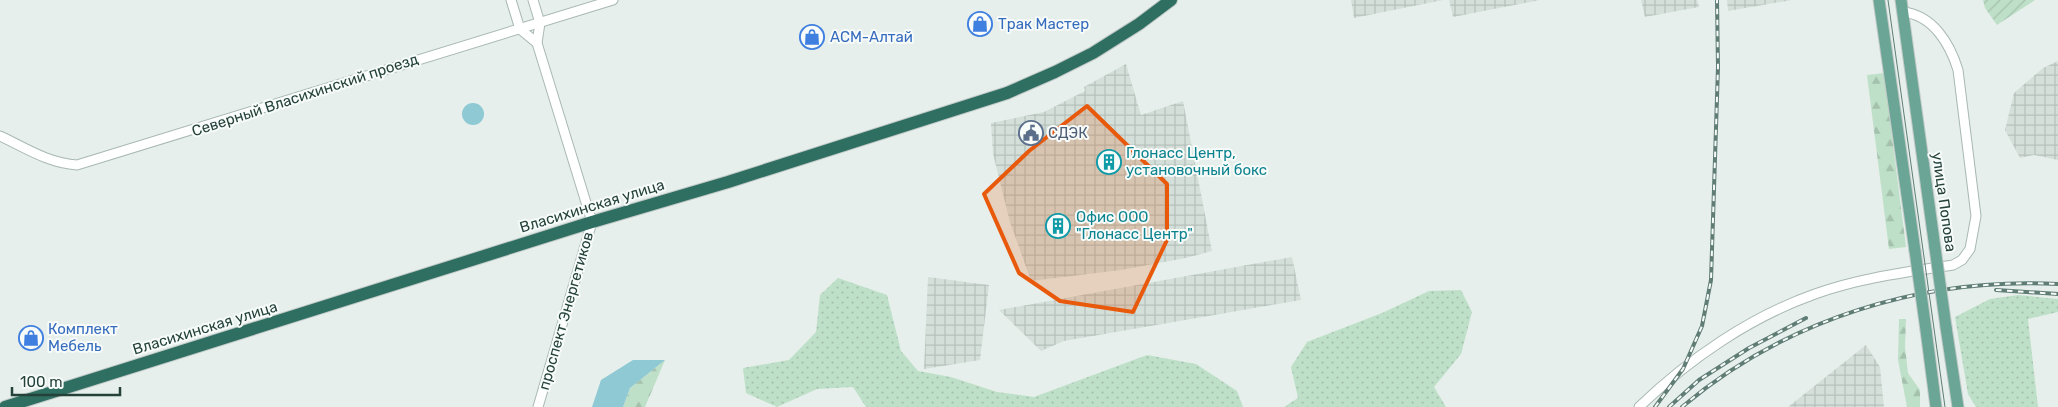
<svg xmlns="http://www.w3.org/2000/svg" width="2058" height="407" viewBox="0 0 2058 407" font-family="Rubik,sans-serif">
  <defs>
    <pattern id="industrial-grid" width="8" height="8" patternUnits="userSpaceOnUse" patternTransform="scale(1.25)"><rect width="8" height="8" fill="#d4dfda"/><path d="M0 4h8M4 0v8" fill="none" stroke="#b6c1bc"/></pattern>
    <pattern id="grass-dots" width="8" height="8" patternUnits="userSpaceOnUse" patternTransform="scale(1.25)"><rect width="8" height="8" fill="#bfe0c8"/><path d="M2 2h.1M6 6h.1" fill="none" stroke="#a4c1ad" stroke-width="1.8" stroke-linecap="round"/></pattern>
    <pattern id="forest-firs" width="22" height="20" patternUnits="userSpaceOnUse" patternTransform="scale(1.25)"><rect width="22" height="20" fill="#bfe0c8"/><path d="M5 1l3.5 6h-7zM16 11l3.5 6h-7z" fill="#a4c1ad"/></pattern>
    <pattern id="garden-furrows" width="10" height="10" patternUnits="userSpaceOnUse" patternTransform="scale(1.25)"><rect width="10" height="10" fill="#bfe0c8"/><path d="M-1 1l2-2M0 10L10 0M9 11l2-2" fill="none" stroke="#a4c1ad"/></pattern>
  </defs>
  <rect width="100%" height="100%" fill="#e6efeb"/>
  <g fill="url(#industrial-grid)">
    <polygon points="1351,0 1443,0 1354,18"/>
    <polygon points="1449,0 1540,0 1453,17"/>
    <polygon points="1641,0 1697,0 1699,7 1645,17"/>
    <polygon points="1727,0 1792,0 1728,11"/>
    <polygon points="2058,61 2058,160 2034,155 2020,158 2005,130 2014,93 2043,68"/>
    <polygon points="1126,64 1141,115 1183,101 1212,251 1186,258 1121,270 1031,281 1010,222 993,154 991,123 1044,112 1085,91 1084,87"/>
    <polygon points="1292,257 1301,300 1064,341 1041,351 999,310"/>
    <polygon points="928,277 989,285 980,360 924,369"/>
    <polygon points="1866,345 1880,367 1884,407 1788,407"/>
  </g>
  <g fill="url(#grass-dots)">
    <polygon points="838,278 887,295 901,351 918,371 951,377 997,392 1034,397 1147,355 1196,364 1237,391 1243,407 866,407 853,387 817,389 777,407 746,393 743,368 789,360 816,332 820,295"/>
    <polygon points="1461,290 1472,312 1461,354 1434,387 1446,407 1284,407 1298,398 1291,367 1307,342 1382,313 1429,291"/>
    <polygon points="2018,295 2058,299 2058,312 2028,319 2038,407 1976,407 1968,394 1955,317 1990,299"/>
  </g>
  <g fill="url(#forest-firs)">
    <polygon points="1884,73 1906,247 1889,249 1867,75"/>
    <polygon points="1899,319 1906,319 1905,347 1908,373 1920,390 1920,407 1907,407 1898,360"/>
    <polygon points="665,360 645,407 623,407 630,388"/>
  </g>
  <polygon fill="url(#garden-furrows)" points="1983,0 2035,0 1997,25 1985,8"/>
  <g fill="#8ec9d4">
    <circle cx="473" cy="114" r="11"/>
    <polygon points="633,360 665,360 630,388 623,407 592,407 601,380"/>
  </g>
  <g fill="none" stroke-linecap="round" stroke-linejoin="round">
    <defs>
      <g id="minor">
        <polyline points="511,0 520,29 537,43"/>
        <polyline points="533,0 540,23 537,43 592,222 538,407"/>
        <path d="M 0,136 C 26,148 48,163 77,165 L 613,0"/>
        <path d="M 1639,407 C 1689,359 1750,317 1815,294 C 1859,278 1907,272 1953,265 L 1962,260 L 1970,249 L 1976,216 L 1958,70 C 1950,44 1933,15 1903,12"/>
      </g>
      <g id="major">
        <polyline points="1879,0 1915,251"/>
        <polyline points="1901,0 1935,248"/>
        <polyline points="1946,327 1958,407"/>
        <polyline points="1926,330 1936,407"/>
      </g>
      <polyline id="highway" points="5,407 592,222 728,182 1007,93 1055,72 1093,53 1139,24 1171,0"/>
    </defs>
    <use href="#minor" stroke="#a8b8b2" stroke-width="11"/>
    <use href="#major" stroke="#c2cac8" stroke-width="13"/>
    <use href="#highway" stroke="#c2cac8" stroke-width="14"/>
    <use href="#minor" stroke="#fff" stroke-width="9"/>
    <use href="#major" stroke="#6aa596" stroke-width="11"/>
    <use href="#highway" stroke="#2f6f62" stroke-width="12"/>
    <polyline stroke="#5f7d75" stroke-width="1" points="1888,0 1945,407"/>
    <defs>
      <g id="rail">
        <polyline points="1996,290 2058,294"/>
        <polyline points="1655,407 1683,369 1702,326 1711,280 1718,67 1717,0"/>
        <polyline points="1669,407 1699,380 1749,348 1806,318"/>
        <path d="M 1682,407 C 1786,319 1923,277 2058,284"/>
      </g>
    </defs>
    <use href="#rail" stroke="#5f7d75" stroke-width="4"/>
    <use href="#rail" stroke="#f7fbf9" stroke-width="2" stroke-dasharray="5.5" stroke-linecap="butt"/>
    <defs>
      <g id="major-bridge">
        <polyline points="1935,248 1946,327"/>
        <polyline points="1915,251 1926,330"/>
      </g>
    </defs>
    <use href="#major-bridge" stroke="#c2cac8" stroke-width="13" stroke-linecap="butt"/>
    <use href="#major-bridge" stroke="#6aa596" stroke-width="11"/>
  </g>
  <path fill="#e8590c" fill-opacity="0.2" stroke="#e8590c" stroke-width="4" stroke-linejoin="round" d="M 1087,106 L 1167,184 L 1167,240 L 1133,312 L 1060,301 L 1019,273 L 984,194 L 1029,151 Z"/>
  <defs>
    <symbol id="shop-ring" viewBox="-11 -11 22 22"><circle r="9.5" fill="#f7fbf9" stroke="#3f7fe0" stroke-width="1.5"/><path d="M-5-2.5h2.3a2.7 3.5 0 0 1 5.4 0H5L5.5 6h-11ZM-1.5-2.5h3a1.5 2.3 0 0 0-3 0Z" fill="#3f7fe0"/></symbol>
    <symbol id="civic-ring" viewBox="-11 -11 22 22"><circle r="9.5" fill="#f7fbf9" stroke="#5c6f8a" stroke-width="1.5"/><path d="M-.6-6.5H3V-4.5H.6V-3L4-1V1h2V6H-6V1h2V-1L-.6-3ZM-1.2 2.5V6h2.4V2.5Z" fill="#5c6f8a"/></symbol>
    <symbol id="building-ring" viewBox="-11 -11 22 22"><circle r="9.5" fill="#f7fbf9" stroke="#0f9aa8" stroke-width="1.5"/><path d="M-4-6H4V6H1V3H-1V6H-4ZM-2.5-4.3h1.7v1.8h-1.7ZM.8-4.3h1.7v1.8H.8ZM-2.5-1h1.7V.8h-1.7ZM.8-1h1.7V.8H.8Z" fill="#0f9aa8"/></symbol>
  </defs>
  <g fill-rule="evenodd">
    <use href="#shop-ring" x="966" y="10" width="28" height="28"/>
    <use href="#shop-ring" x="798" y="23" width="28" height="28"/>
    <use href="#civic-ring" x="1017" y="119" width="28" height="28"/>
    <use href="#building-ring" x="1095" y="148" width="28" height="28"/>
    <use href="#building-ring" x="1044" y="212" width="28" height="28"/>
    <use href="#shop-ring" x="17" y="324" width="28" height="28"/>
  </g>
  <g text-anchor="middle" stroke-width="4" stroke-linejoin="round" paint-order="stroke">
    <g font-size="15" fill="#366cbe" stroke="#f7fbf9" text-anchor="start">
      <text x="998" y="29">Трак Мастер</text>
      <text x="830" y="42">АСМ-Алтай</text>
      <text x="48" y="334">Комплект<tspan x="48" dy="17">Мебель</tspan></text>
    </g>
    <g font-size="15" fill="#24423a" stroke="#f7fbf9">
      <text transform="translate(305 95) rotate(-18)" y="5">Северный Власихинский проезд</text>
      <text transform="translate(1944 202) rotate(82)" y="5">улица Попова</text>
      <text transform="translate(592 206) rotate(-17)" y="5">Власихинская улица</text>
      <text transform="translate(566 311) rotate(-74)" y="5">проспект Энергетиков</text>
      <text transform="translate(205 328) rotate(-17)" y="5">Власихинская улица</text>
    </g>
    <g font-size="15" fill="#4e5e75" stroke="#f7fbf9" text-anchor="start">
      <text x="1048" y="138">СДЭК</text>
    </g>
    <g font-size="15" fill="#0d838f" stroke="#f7fbf9" text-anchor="start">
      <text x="1126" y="158">Глонасс Центр,<tspan x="1126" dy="17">установочный бокс</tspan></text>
      <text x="1076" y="222">Офис ООО<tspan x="1076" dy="17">"Глонасс Центр"</tspan></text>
    </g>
  </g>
  <path d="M12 387v8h108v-8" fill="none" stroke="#24423a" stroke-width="2.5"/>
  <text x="20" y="387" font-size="15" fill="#24423a" stroke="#f7fbf9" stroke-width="4" paint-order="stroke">100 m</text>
</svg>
